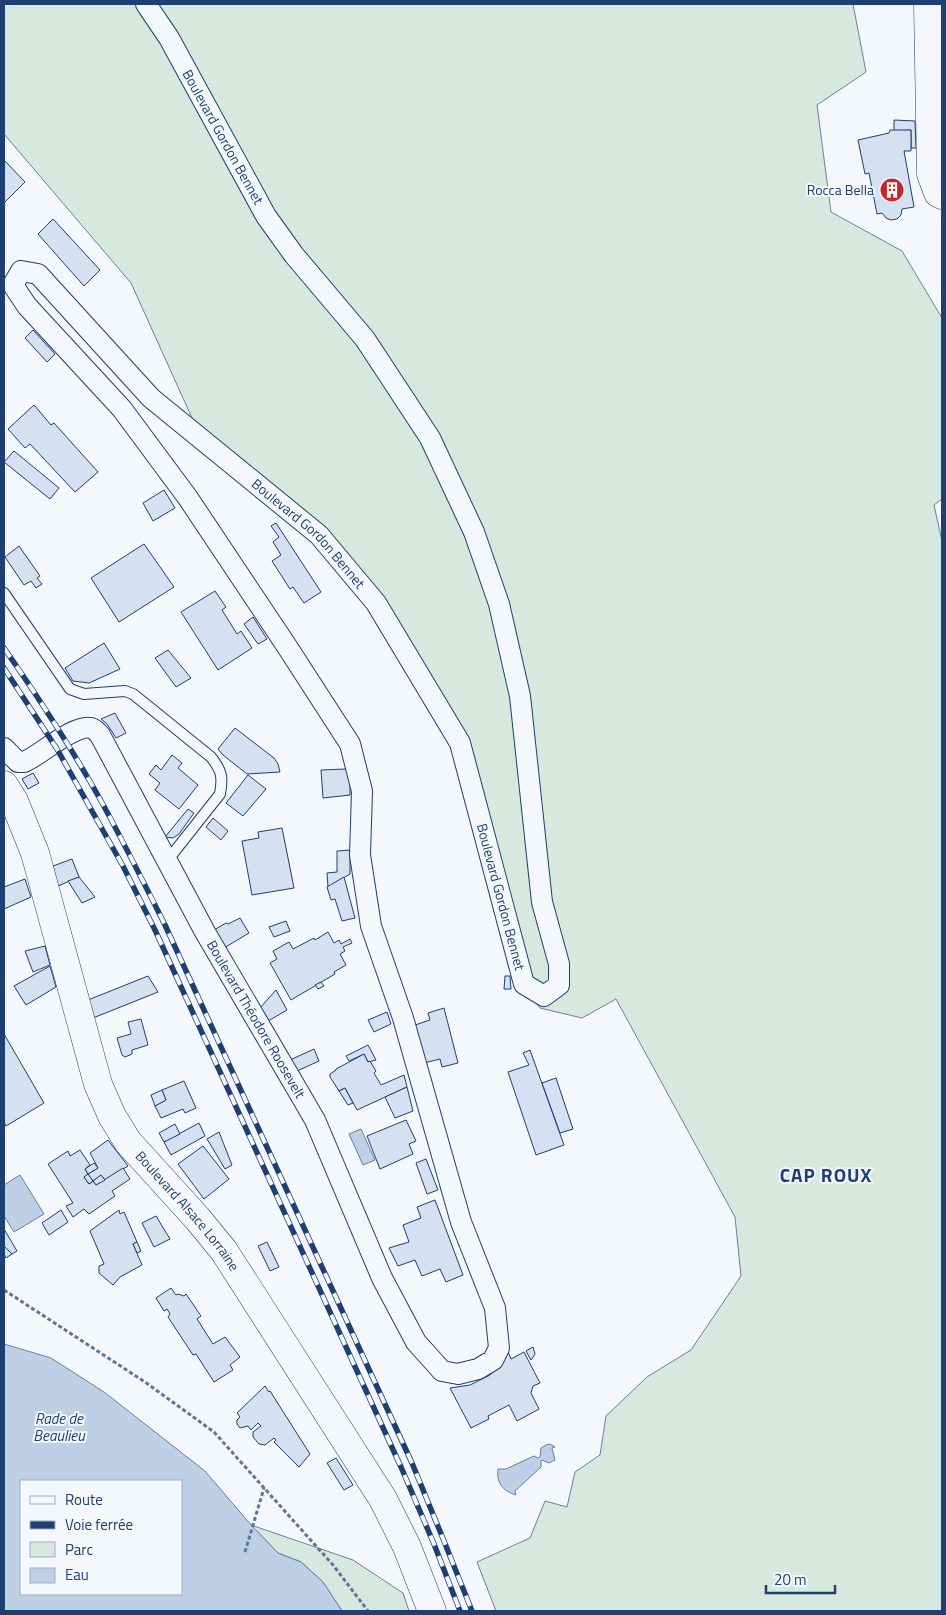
<svg xmlns="http://www.w3.org/2000/svg" width="946" height="1615" viewBox="0 0 946 1615" font-family="'Titillium Web',sans-serif">
  <rect width="100%" height="100%" fill="#f4f7fb"/>
  <g fill="#d7e8df" stroke="#687fa3">
    <polygon points="4,4 853,4 866,72 817,105 831,212 902,251 942,318 942,499 934,505 942,541 942,1611 496,1611 477,1562 530,1538 545,1501 567,1507 575,1472 600,1455 606,1416 647,1377 691,1350 741,1276 735,1217 616,999 582,1018 540,1008 519,982 450,739 370,608 301,530 211,460 131,283 4,134"/>
    <polygon points="251,1525 353,1560 403,1593 409,1611 342,1611 323,1582 301,1562 278,1553"/>
  </g>
  <g fill="#bed0e5" stroke="#687fa3" fill-rule="evenodd">
    <polygon points="361,1129 375,1160 363,1165 349,1134"/>
    <polygon points="20,1175 44,1214 14,1232 4,1216 4,1185"/>
    <path d="M 4,1344 L 51,1358 L 104,1392 L 205,1471 L 251,1525 L 278,1553 L 301,1562 L 323,1582 L 342,1611 L 4,1611 ZM 181,1481 L 181,1594 L 21,1594 L 21,1481 Z"/>
    <path d="M 550,1444 L 555,1447 L 552,1448 L 555,1460 L 549,1463 L 542,1460 L 541,1461 L 541,1467 L 515,1491 L 516,1495 C 503,1491 496,1483 498,1469 L 506,1469 L 534,1456 L 538,1458 L 540,1457 L 541,1448 L 546,1445 Z"/>
  </g>
  <g fill="#d5e0f0" stroke="#1d3f73">
    <polygon points="894,120 915,121 916,148 911,148 911,130 894,131"/>
    <polygon points="890,130 911,130 911,151 904,151 914,207 902,209 901,215 897,219 891,220 886,218 882,213 877,214 869,173 865,174 858,140 889,133"/>
    <polygon points="4,160 25,182 4,203"/>
    <polygon points="53,219 100,270 84,286 38,234"/>
    <polygon points="33,330 55,354 47,362 25,338"/>
    <polygon points="34,405 51,425 54,423 98,472 75,492 30,444 25,448 8,429"/>
    <polygon points="14,451 59,488 50,499 4,462"/>
    <polygon points="164,490 175,508 153,521 143,503"/>
    <polygon points="276,523 321,592 304,603 293,587 290,589 272,561 281,555 273,542 279,537 271,526"/>
    <polygon points="144,544 174,587 119,622 91,578"/>
    <polygon points="19,546 40,576 37,578 42,584 36,588 31,581 24,585 5,557"/>
    <polygon points="215,591 226,607 222,610 237,634 241,631 252,648 218,670 181,612"/>
    <polygon points="253,617 267,639 258,644 244,624"/>
    <polygon points="104,643 120,669 89,683 73,681 65,668"/>
    <polygon points="168,650 191,678 176,687 155,658"/>
    <polygon points="115,713 126,733 116,738 107,724 101,719"/>
    <polygon points="235,728 274,758 278,764 280,772 247,774 223,755 218,749"/>
    <polygon points="172,755 182,763 178,768 198,785 179,809 155,790 160,783 149,774 156,765 161,770"/>
    <polygon points="346,769 350,778 350,795 323,798 321,770"/>
    <polygon points="33,773 39,783 28,789 22,779"/>
    <polygon points="248,775 266,789 243,816 226,803"/>
    <polygon points="188,809 194,813 179,834 173,838 165,837"/>
    <polygon points="213,818 228,831 221,840 206,827"/>
    <polygon points="282,828 294,888 252,895 242,841 259,838 258,832"/>
    <polygon points="350,850 350,874 328,887 327,873 337,872 337,851"/>
    <polygon points="72,859 79,877 58,886 53,866"/>
    <polygon points="79,877 95,897 82,903 68,881"/>
    <polygon points="344,877 355,918 342,921 335,899 331,900 327,887"/>
    <polygon points="25,879 31,897 4,909 4,887"/>
    <polygon points="240,918 249,933 224,948 214,930 226,923 228,924"/>
    <polygon points="286,921 290,931 274,937 269,927"/>
    <polygon points="328,932 334,943 339,940 341,944 350,939 352,943 343,947 345,951 340,954 346,965 334,972 335,974 291,1000 270,963 277,959 273,951 289,942 293,949 314,938 315,940"/>
    <polygon points="45,946 50,965 33,972 25,951"/>
    <polygon points="50,966 56,987 26,1005 14,986"/>
    <polygon points="148,976 158,992 93,1018 88,1000"/>
    <polygon points="505,976 510,976 511,989 504,989"/>
    <polygon points="321,982 324,986 318,989 315,985"/>
    <polygon points="276,990 287,1010 268,1021 260,1008"/>
    <polygon points="444,1008 458,1063 442,1067 440,1059 424,1063 415,1025 430,1020 428,1013"/>
    <polygon points="387,1012 391,1024 374,1032 368,1020"/>
    <polygon points="141,1019 148,1045 132,1050 132,1054 125,1057 122,1055 117,1038 131,1034 128,1022"/>
    <polygon points="4,1034 44,1103 6,1126 4,1122"/>
    <polygon points="368,1045 376,1060 368,1062 364,1054 349,1061 346,1056"/>
    <polygon points="314,1049 319,1061 297,1071 290,1060"/>
    <polygon points="530,1050 564,1145 536,1155 508,1072 529,1065 523,1053"/>
    <polygon points="364,1054 368,1062 370,1061 376,1071 374,1073 381,1085 404,1075 407,1087 357,1110 345,1088 339,1091 330,1077 330,1074 336,1070 336,1069"/>
    <polygon points="556,1078 573,1129 560,1133 542,1083"/>
    <polygon points="184,1081 196,1108 185,1113 183,1109 161,1118 155,1106 166,1100 162,1090"/>
    <polygon points="407,1087 413,1111 395,1118 385,1097"/>
    <polygon points="345,1088 353,1103 348,1105 339,1091"/>
    <polygon points="162,1090 166,1100 155,1106 151,1095"/>
    <polygon points="406,1120 416,1141 409,1144 413,1154 380,1169 367,1136"/>
    <polygon points="199,1123 205,1136 171,1155 164,1142"/>
    <polygon points="175,1124 180,1134 164,1142 159,1133"/>
    <polygon points="219,1132 232,1165 225,1169 207,1139"/>
    <polygon points="108,1140 128,1166 105,1180 101,1175 93,1181 88,1174 98,1168 90,1153"/>
    <polygon points="203,1146 229,1179 204,1199 178,1164"/>
    <polygon points="80,1150 90,1165 85,1169 88,1174 84,1177 89,1184 93,1181 96,1185 123,1168 130,1179 112,1191 115,1196 89,1214 84,1209 73,1217 66,1206 73,1203 48,1164 68,1151 70,1156"/>
    <polygon points="426,1159 438,1190 427,1194 416,1163"/>
    <polygon points="94,1163 98,1168 88,1174 85,1169"/>
    <polygon points="88,1174 93,1181 89,1184 84,1177"/>
    <polygon points="101,1175 105,1180 96,1185 93,1181"/>
    <polygon points="435,1200 463,1275 446,1282 440,1269 422,1276 415,1260 398,1266 389,1248 409,1242 403,1225 421,1218 417,1207"/>
    <polygon points="61,1210 68,1222 49,1235 42,1223"/>
    <polygon points="119,1210 120,1214 124,1212 137,1242 133,1244 142,1265 120,1277 113,1285 99,1273 99,1266 104,1264 90,1231"/>
    <polygon points="156,1216 170,1239 154,1247 142,1223"/>
    <polygon points="4,1229 17,1251 12,1254 4,1246"/>
    <polygon points="137,1242 141,1251 137,1253 133,1244"/>
    <polygon points="267,1242 279,1267 270,1271 258,1246"/>
    <polygon points="4,1246 12,1254 6,1258 4,1254"/>
    <polygon points="171,1288 176,1295 178,1294 184,1296 186,1294 201,1316 197,1319 213,1344 225,1337 240,1357 230,1365 233,1370 214,1382 196,1354 193,1355 168,1317 170,1314 167,1309 164,1311 156,1298"/>
    <polygon points="533,1347 535,1354 531,1360 526,1351"/>
    <polygon points="508,1352 511,1359 524,1352 540,1383 533,1386 531,1393 539,1409 517,1421 509,1405 488,1416 489,1419 471,1428 450,1388 470,1385 490,1375 500,1365"/>
    <polygon points="265,1386 269,1392 270,1391 310,1454 299,1467 274,1442 276,1440 274,1438 265,1445 259,1444 253,1437 253,1432 261,1426 258,1423 251,1430 248,1426 240,1428 237,1424 237,1420 240,1417 237,1413"/>
    <polygon points="336,1458 353,1485 344,1490 327,1463"/>
  </g>
  <g fill="none" stroke-linecap="round" stroke-linejoin="round">
    <defs>
      <path id="lane" d="M 4,593 L 70,689 L 84,694 L 125,691 L 133,694 L 211,757 C 222,771 223,777 220,794 L 167,861"/>
      <g id="street">
        <path id="s1" d="M 4,748 L 18,762 L 24,762 C 41,755 74,724 91,728 C 95,729 97,732 100,735 L 205,932 L 315,1120 L 382,1278 L 416,1342 L 442,1371 L 458,1374 L 478,1369 L 493,1360 L 499,1348 L 495,1308 L 461,1222 L 403,1018 L 371,926 L 360,855 L 362,791 L 350,744 L 286,645 L 188,498 L 122,409 L 27,306 L 13,285 L 21,271 L 38,274 L 151,398 L 319,535 L 376,603 L 460,743 L 524,984 L 544,996 L 559,985 L 559,964 L 542,902 L 520,696 L 499,604 L 474,532 L 430,438 L 365,339 L 294,255 L 266,216 L 169,38 L 146,4"/>
      </g>
      <g id="secondary">
        <polyline points="928,4 931,174 938,193 942,195"/>
        <path id="s2" d="M 4,785 L 14,801 L 35,853 L 98,1084 L 112,1116 L 128,1142 L 197,1218 L 224,1251 L 383,1499 L 407,1547 L 432,1611"/>
      </g>
    </defs>
    <use href="#lane" stroke="#1d3f73" stroke-width="12"/>
    <use href="#street" stroke="#1d3f73" stroke-width="22"/>
    <use href="#secondary" stroke="#1d3f73" stroke-width="29"/>
    <g stroke="#5e769c" stroke-width="3" stroke-dasharray="4 2.5" stroke-linecap="butt">
      <polyline points="4,1290 145,1382 214,1432 333,1565 368,1611"/>
      <polyline points="245,1552 264,1488"/>
    </g>
    <use href="#lane" stroke="#f4f7fb" stroke-width="10"/>
    <use href="#street" stroke="#f4f7fb" stroke-width="20"/>
    <use href="#secondary" stroke="#f4f7fb" stroke-width="28"/>
    <defs>
      <g id="rail">
        <path d="M 4,648 C 38,697 71,747 100,799 C 123,841 144,883 165,925 L 412,1463 L 444,1541 L 472,1611"/>
        <polyline points="4,668 57,749 123,866 155,930 401,1467 434,1544 460,1611"/>
      </g>
    </defs>
    <use href="#rail" stroke="#1d3f73" stroke-width="5.5"/>
    <use href="#rail" stroke="#f4f7fb" stroke-width="4" stroke-dasharray="11" stroke-linecap="butt"/>
  </g>
  <defs>
    <symbol id="building-disc" viewBox="-11 -11 22 22"><circle r="9.5" fill="#c62828" stroke="#f4f7fb"/><path d="M-4-6H4V6H1V3H-1V6H-4ZM-2.5-4.3h1.7v1.8h-1.7ZM.8-4.3h1.7v1.8H.8ZM-2.5-1h1.7V.8h-1.7ZM.8-1h1.7V.8H.8Z" fill="#fff"/></symbol>
  </defs>
  <g fill-rule="evenodd">
    <use href="#building-disc" x="878" y="176" width="28" height="28"/>
  </g>
  <g text-anchor="middle" stroke-width="4" stroke-linejoin="round" paint-order="stroke">
    <g font-size="14" fill="#1d3f73" stroke="#f4f7fb">
      <text transform="translate(223 137) rotate(61)" y="5">Boulevard Gordon Bennet</text>
      <text dy="5" stroke="none"><textPath href="#s1" startOffset="2512">Boulevard Gordon Bennet</textPath></text>
      <text dy="5" stroke="none"><textPath href="#s1" startOffset="2932">Boulevard Gordon Bennet</textPath></text>
      <text dy="5" stroke="none"><textPath href="#s1" startOffset="438">Boulevard Théodore Roosevelt</textPath></text>
      <text dy="5" stroke="none"><textPath href="#s2" startOffset="471">Boulevard Alsace Lorraine</textPath></text>
    </g>
    <g font-size="14" fill="#1d3f73" stroke="#f4f7fb" text-anchor="end">
      <text x="874" y="195">Rocca Bella</text>
    </g>
    <g font-size="15" font-style="italic" fill="#1d3f73" stroke="#f4f7fb">
      <text x="59" y="1424">Rade de<tspan x="59" dy="17">Beaulieu</tspan></text>
    </g>
    <g font-size="19" font-weight="bold" letter-spacing="1" fill="#1d3f73" stroke="#f4f7fb">
      <text x="826" y="1182">CAP ROUX</text>
    </g>
  </g>
  <rect width="946" height="1615" fill="none" stroke="#1d3f73" stroke-width="10"/>
  <rect x="20" y="1480" width="162" height="115" fill="#f4f7fb" stroke="#9eadc5"/>
  <rect x="30" y="1496" width="25" height="8" fill="#f4f7fb" stroke="#9eadc5"/>
  <text x="65" y="1505" font-size="15" fill="#1d3f73">Route</text>
  <rect x="30" y="1521" width="25" height="8" fill="#1d3f73" stroke="#9eadc5"/>
  <text x="65" y="1530" font-size="15" fill="#1d3f73">Voie ferrée</text>
  <rect x="30" y="1542" width="25" height="15" fill="#d7e8df" stroke="#9eadc5"/>
  <text x="65" y="1555" font-size="15" fill="#1d3f73">Parc</text>
  <rect x="30" y="1568" width="25" height="15" fill="#bed0e5" stroke="#9eadc5"/>
  <text x="65" y="1580" font-size="15" fill="#1d3f73">Eau</text>
  <path d="M766 1585v8h69v-8" fill="none" stroke="#1d3f73" stroke-width="2.5"/>
  <text x="774" y="1585" font-size="15" fill="#1d3f73" stroke="#f4f7fb" stroke-width="4" paint-order="stroke">20 m</text>
</svg>
